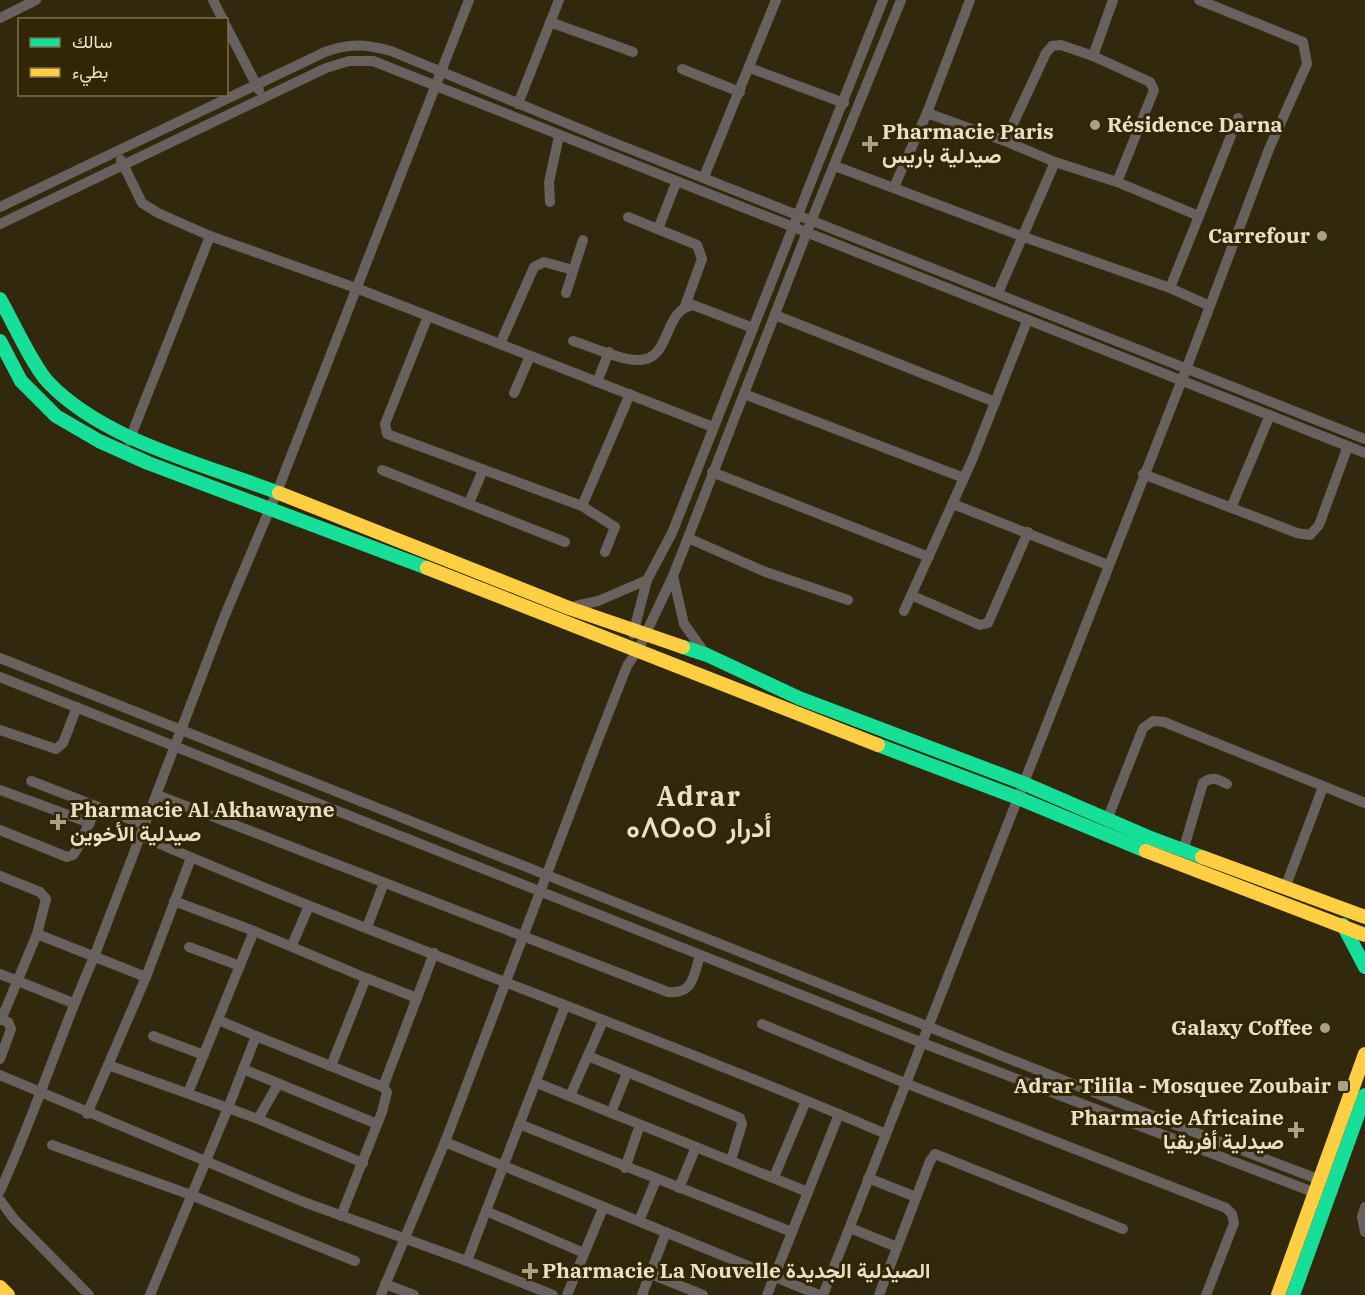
<svg xmlns="http://www.w3.org/2000/svg" width="1365" height="1295" viewBox="0 0 1365 1295" font-family="'IBM Plex Serif',Vazirmatn,'Noto Sans Tifinagh',serif">
  <rect width="100%" height="100%" fill="#31280e"/>
  <g fill="none" stroke-linecap="round" stroke-linejoin="round">
    <g stroke="#68615e" stroke-width="10">
      <polyline points="213,0 223,20"/>
      <polyline points="0,18 36,0"/>
      <polyline points="550,22 633,52"/>
      <polyline points="226,26 259,90"/>
      <polyline points="750,68 844,103"/>
      <polyline points="682,69 740,92"/>
      <polyline points="518,104 559,0"/>
      <polyline points="927,113 970,0"/>
      <polyline points="121,160 142,203 158,213 210,236 356,288 713,427"/>
      <polyline points="1055,162 1117,182 1154,90 1150,82 1093,56"/>
      <polyline points="835,166 1024,237 1170,288 1210,306"/>
      <polyline points="704,177 776,0"/>
      <polyline points="1117,182 1199,216 1170,288"/>
      <polyline points="894,187 927,113 1005,141"/>
      <polyline points="550,202 549,182 559,136"/>
      <path d="M 0,207 L 325,52 C 349,43 366,44 391,51 L 607,140 L 1365,439"/>
      <polyline points="1199,216 1238,118"/>
      <polyline points="628,217 697,245 702,259 685,306"/>
      <polyline points="0,224 326,68 349,61 373,61 1365,453"/>
      <polyline points="658,229 676,183"/>
      <polyline points="566,293 583,240"/>
      <polyline points="998,293 1055,162 1005,141 1046,53 1052,46 1061,45 1093,56 1113,0"/>
      <polyline points="775,315 995,402"/>
      <polyline points="428,316 385,424 387,434 582,506 615,527 605,552"/>
      <path d="M 573,341 C 593,347 617,359 637,360 C 672,362 662,310 693,305 L 753,328"/>
      <polyline points="500,344 534,267 544,262 573,270"/>
      <polyline points="597,382 609,352"/>
      <polyline points="514,393 530,356"/>
      <polyline points="744,394 964,478"/>
      <polyline points="129,441 210,236"/>
      <polyline points="382,470 565,542"/>
      <polyline points="712,472 929,557"/>
      <polyline points="1143,474 1297,533 1310,535 1319,525 1348,446"/>
      <polyline points="469,503 483,470"/>
      <polyline points="953,504 1108,565"/>
      <polyline points="582,506 630,394"/>
      <polyline points="1231,508 1270,415"/>
      <polyline points="688,538 763,571 848,600"/>
      <polyline points="673,576 684,624 705,653"/>
      <polyline points="913,596 980,625 988,623 1028,532"/>
      <polyline points="571,607 598,601 647,580"/>
      <polyline points="904,611 973,458 1027,321"/>
      <polyline points="633,634 647,580 672,533 883,0"/>
      <polyline points="0,658 1186,1129 1323,1181"/>
      <polyline points="0,677 920,1042 1321,1195"/>
      <polyline points="0,730 56,749 63,743 77,707"/>
      <polyline points="31,781 145,825"/>
      <polyline points="0,790 90,823"/>
      <path d="M 157,795 L 668,992 C 694,994 693,976 700,956"/>
      <polyline points="1107,820 1143,728 1153,721 1164,722 1365,803"/>
      <polyline points="0,830 67,857 73,855 77,849 97,807"/>
      <path d="M 141,836 C 387,942 640,1029 886,1134"/>
      <path d="M 1183,851 L 1203,783 C 1211,776 1218,779 1227,784"/>
      <polyline points="0,876 40,892 46,899 37,934 1,1020"/>
      <polyline points="1285,888 1323,787"/>
      <polyline points="174,901 254,931 188,1093"/>
      <polyline points="367,927 384,883"/>
      <polyline points="254,931 366,978 331,1066"/>
      <polyline points="37,934 146,977 87,1114"/>
      <polyline points="292,945 309,906"/>
      <polyline points="189,947 240,966"/>
      <polyline points="0,974 73,1003"/>
      <polyline points="146,977 191,858"/>
      <polyline points="366,978 417,998"/>
      <polyline points="0,1019 8,1022 11,1029 0,1059"/>
      <polyline points="218,1020 256,1036"/>
      <polyline points="762,1024 905,1083 1226,1208 1232,1214 1234,1223 1206,1295"/>
      <polyline points="153,1036 204,1055"/>
      <polyline points="588,1056 740,1118 742,1124 731,1160"/>
      <polyline points="108,1065 228,1108 150,1295"/>
      <polyline points="243,1069 377,1124"/>
      <polyline points="0,1075 301,1201 467,1261 553,1295"/>
      <polyline points="537,1083 808,1192"/>
      <polyline points="278,1084 258,1119 228,1108 256,1036 383,1087 387,1092 382,1112 341,1216"/>
      <polyline points="383,1087 434,953"/>
      <polyline points="570,1096 603,1021"/>
      <polyline points="611,1113 627,1073"/>
      <polyline points="258,1119 363,1163"/>
      <polyline points="519,1124 792,1232"/>
      <polyline points="445,1142 819,1295"/>
      <polyline points="52,1145 191,1195 355,1261"/>
      <polyline points="625,1168 640,1125"/>
      <polyline points="774,1177 806,1101"/>
      <polyline points="868,1178 916,1197"/>
      <polyline points="679,1188 696,1147"/>
      <path d="M 0,1191 C 35,1115 60,1034 94,957 L 225,615 L 277,492 L 469,0"/>
      <polyline points="0,1200 14,1219 89,1295"/>
      <polyline points="1365,1207 1362,1217 1365,1232"/>
      <polyline points="486,1211 565,1006"/>
      <polyline points="639,1221 656,1180"/>
      <polyline points="850,1228 897,1247"/>
      <polyline points="467,1261 486,1211 584,1253"/>
      <polyline points="651,1274 703,1295"/>
      <polyline points="385,1284 414,1295"/>
      <polyline points="381,1295 445,1142 594,750 627,666 638,650 673,576 812,219 901,0"/>
      <polyline points="567,1295 603,1208"/>
      <polyline points="642,1295 666,1232"/>
      <polyline points="767,1295 839,1114"/>
      <polyline points="823,1295 1187,367 1269,149 1307,64 1303,42 1199,0"/>
      <polyline points="879,1295 930,1161 935,1154 1123,1229"/>
    </g>
    <g stroke="#16e098" stroke-width="14">
      <path d="M 0,299 C 12,320 33,366 48,382 C 104,441 204,464 279,493"/>
      <polyline points="0,341 21,381 56,416 99,441 148,463 427,568"/>
      <polyline points="683,647 707,655 799,698 1023,783 1148,837 1202,857"/>
      <polyline points="878,745 1018,798 1146,851"/>
      <polyline points="1343,925 1365,967"/>
      <polyline points="1293,1295 1365,1095"/>
    </g>
    <g stroke="#ffcf43" stroke-width="14">
      <polyline points="279,493 569,608 683,647"/>
      <polyline points="427,568 878,745"/>
      <polyline points="1146,851 1365,935"/>
      <polyline points="1202,857 1365,917"/>
      <polyline points="0,1287 8,1295"/>
      <polyline points="1278,1295 1365,1054"/>
    </g>
  </g>
  <g fill="#a9a088" stroke="#322604" stroke-width="2">
    <circle cx="1095" cy="125" r="6"/>
    <path d="M867 135h6v6h6v6h-6v6h-6v-6h-6v-6h6z"/>
    <circle cx="1322" cy="236" r="6"/>
    <path d="M55 813h6v6h6v6h-6v6h-6v-6h-6v-6h6z"/>
    <circle cx="1325" cy="1028" r="6"/>
    <rect x="1337" y="1080" width="12" height="12" rx="3"/>
    <path d="M1293 1121h6v6h6v6h-6v6h-6v-6h-6v-6h6z"/>
    <path d="M527 1262h6v6h6v6h-6v6h-6v-6h-6v-6h6z"/>
  </g>
  <g text-anchor="middle" stroke-width="6" stroke-linejoin="round" paint-order="stroke">
    <g font-size="21" font-weight="bold" fill="#eae0c9" stroke="#322604" text-anchor="start">
      <text x="1107" y="132">Résidence Darna</text>
      <text x="882" y="139">Pharmacie Paris<tspan x="882" dy="24">صيدلية باريس</tspan></text>
      <text x="1310" y="243" text-anchor="end">Carrefour</text>
      <text x="70" y="817">Pharmacie Al Akhawayne<tspan x="70" dy="24">صيدلية الأخوين</tspan></text>
      <text x="1313" y="1035" text-anchor="end">Galaxy Coffee</text>
      <text x="1331" y="1093" text-anchor="end">Adrar Tilila - Mosquee Zoubair</text>
      <text x="1284" y="1125" text-anchor="end">Pharmacie Africaine<tspan x="1284" dy="24">صيدلية أفريقيا</tspan></text>
      <text x="542" y="1278">Pharmacie La Nouvelle الصيدلية الجديدة</text>
    </g>
    <g font-size="27" font-weight="bold" letter-spacing="1.5" fill="#eae0c9" stroke="#322604">
      <text x="699" y="806">Adrar<tspan x="699" dy="31">ⴰⴷⵔⴰⵔ أدرار</tspan></text>
    </g>
  </g>
  <rect x="18" y="18" width="210" height="78" fill="#322604" stroke="#7c7053" stroke-width="1.5"/>
  <rect x="30" y="38" width="30" height="9" fill="#16e098" stroke="#7c7053" stroke-width="1.5"/>
  <text x="72" y="48" font-size="18" fill="#eae0c9">سالك</text>
  <rect x="30" y="68" width="30" height="9" fill="#ffcf43" stroke="#7c7053" stroke-width="1.5"/>
  <text x="72" y="78" font-size="18" fill="#eae0c9">بطيء</text>
</svg>
